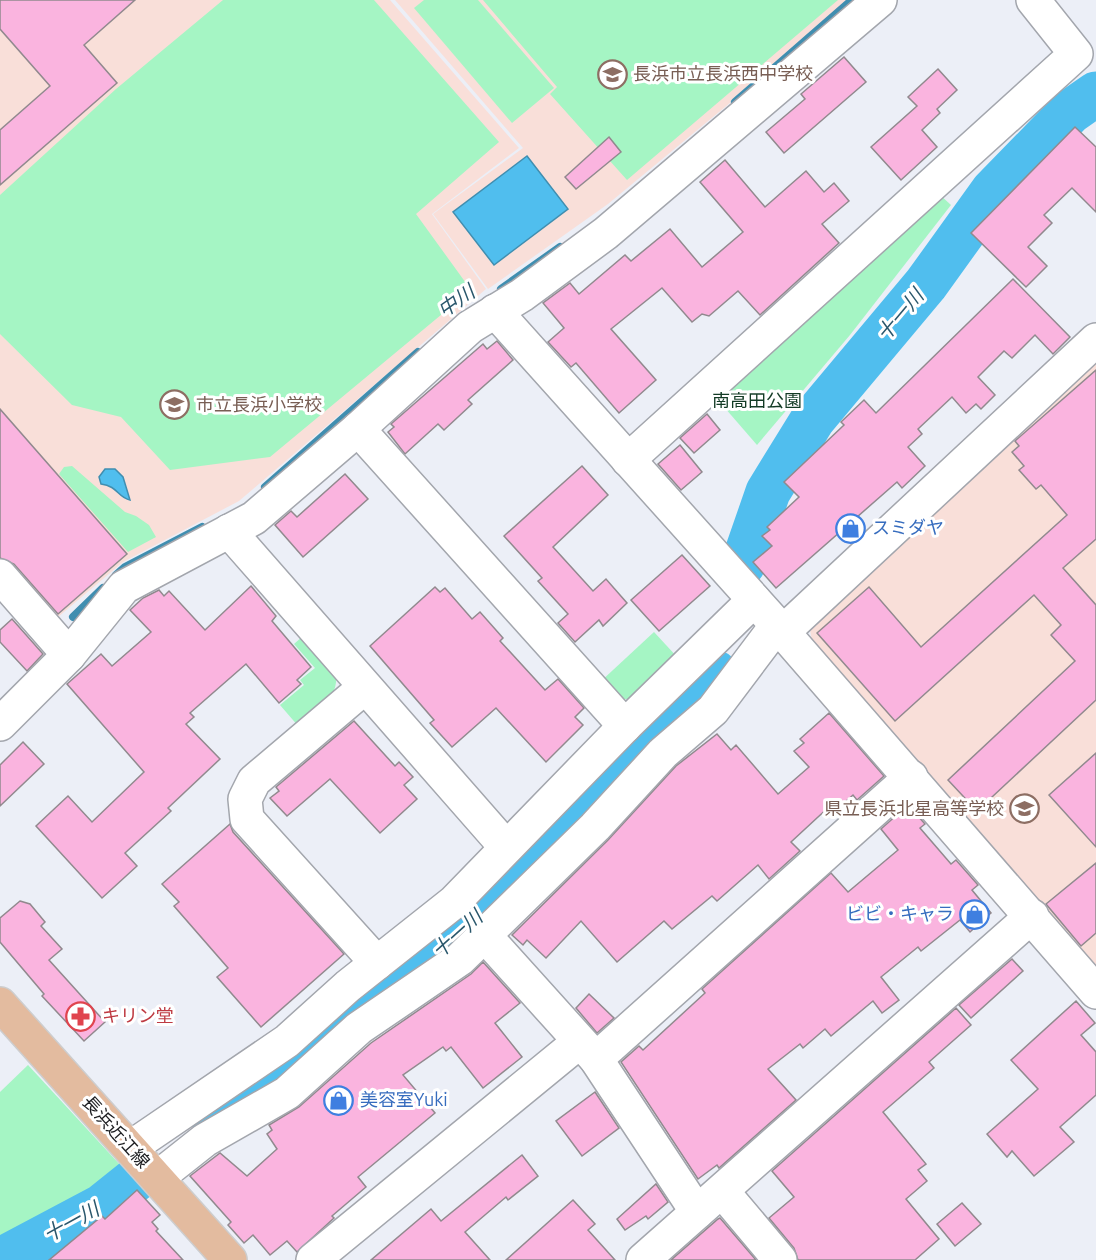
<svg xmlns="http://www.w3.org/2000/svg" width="1096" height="1260" viewBox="0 0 1096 1260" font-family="Ubuntu,'Noto Sans JP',sans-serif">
  <rect width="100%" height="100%" fill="#eceff7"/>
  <g fill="#f9dfd9">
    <polygon points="0,0 390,0 519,148 432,214 486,289 239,501 123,562 51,623 0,565"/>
    <polygon points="395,0 854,0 608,204 488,289 433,214 523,148"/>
    <polygon points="1096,359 1096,972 813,646 810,630"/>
  </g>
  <g fill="#a5f5c4">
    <polygon points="223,0 374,0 499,142 416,214 471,290 270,457 170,470 121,417 72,405 0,334 0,195 116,89"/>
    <polygon points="424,0 478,0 554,88 512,123 414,8"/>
    <polygon points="483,0 838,0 627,180 550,94 557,87"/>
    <polygon points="940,195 951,205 850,335 757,445 718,400"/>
    <polygon points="72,466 125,512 136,516 149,525 156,537 128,552 59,474 64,467"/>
    <polygon points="654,632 678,658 633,699 614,699 599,683"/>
    <path d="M 303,636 L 336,673 C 339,700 317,711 299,727 L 280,705 L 304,685 L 300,680 L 315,668 L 294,644 Z"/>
    <polygon points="28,1065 122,1167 102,1186 0,1241 0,1092"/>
  </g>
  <g fill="#50beee" stroke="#408eb0" stroke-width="1.5">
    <polygon points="527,156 568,209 494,265 453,212"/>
    <path d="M 105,469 L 115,469 L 123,477 L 130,500 C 118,498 118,486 101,484 L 99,477 Z"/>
  </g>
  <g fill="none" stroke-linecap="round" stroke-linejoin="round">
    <g stroke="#408eb0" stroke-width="8">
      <polyline points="735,102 852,0"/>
      <polyline points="501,289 560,247"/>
      <polyline points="265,487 418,352"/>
      <polyline points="116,575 125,567 202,527"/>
      <polyline points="73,617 103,588"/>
    </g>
    <g stroke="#50beee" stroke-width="45">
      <polyline points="743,564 768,492 813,419 926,284 993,191 1070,112 1096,94"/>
      <polyline points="214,1120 284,1074 325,1038 452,943 716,673"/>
      <polyline points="1,1260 101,1207 136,1179"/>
    </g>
  </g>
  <g fill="#fab4df" stroke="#91898e" stroke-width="1.5">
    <polygon points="0,0 135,0 84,45 117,83 0,185 0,130 50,86 0,29"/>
    <polygon points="844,57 866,82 784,153 766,132 805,99 801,94"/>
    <polygon points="938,69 957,90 937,109 940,113 922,130 937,147 901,180 871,147 917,106 908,97"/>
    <polygon points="1075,127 1096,147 1096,212 1072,188 1044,215 1052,223 1028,247 1047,266 1026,287 971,233"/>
    <polygon points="609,137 621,152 576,189 565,177"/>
    <polygon points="725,160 765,207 806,171 824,192 834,183 849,201 822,224 839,243 760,315 738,291 709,316 702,314 692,322 662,288 611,329 656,380 619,413 576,363 571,367 548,342 564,328 543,303 570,283 579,294 625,255 631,261 670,229 702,267 743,232 700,182"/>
    <polygon points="1013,279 1070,337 1053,354 1035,335 1012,358 1004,351 978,377 995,395 981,409 976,404 966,413 952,397 918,429 922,434 908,447 925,466 902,488 897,482 776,588 753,562 772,546 762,536 770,530 767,527 799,497 784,482 844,425 841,422 864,400 876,413"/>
    <polygon points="497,341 513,360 468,400 472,404 444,430 438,424 405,454 388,432 394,427 391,424 483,344 487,349"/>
    <polygon points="1096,370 1096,539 1063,568 1096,605 1096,700 977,811 948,780 1075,661 1051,635 1061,625 1034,595 895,721 817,633 869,587 921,647 1067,515 1041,485 1036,489 1019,470 1024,466 1012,452 1019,446 1015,441"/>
    <polygon points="0,409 127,554 58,614 14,564 0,558"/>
    <polygon points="707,414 720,430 694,453 680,438"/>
    <polygon points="680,445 702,472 681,490 658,464"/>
    <polygon points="582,466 608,495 553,547 593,591 606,579 627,603 603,626 599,620 575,642 558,623 568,614 538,581 542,578 504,536"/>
    <polygon points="345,474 368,499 303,557 275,525 291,511 297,517"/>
    <polygon points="682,555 710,586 659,631 631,600"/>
    <polygon points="251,586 276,616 272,621 311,667 297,680 301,684 279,703 246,664 190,713 194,717 186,724 220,759 168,808 171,811 125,853 137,866 102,898 36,826 68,796 92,822 144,772 67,684 101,654 112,666 151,632 130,610 143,598 159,590 164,596 169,591 205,630"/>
    <polygon points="435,587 440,592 445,588 472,619 480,612 503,638 500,641 545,690 558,679 584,708 575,717 583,725 546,762 496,708 452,747 430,723 434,720 370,646"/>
    <polygon points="12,619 43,654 27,671 0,642 0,630"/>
    <polygon points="829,713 884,776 857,800 853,795 836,810 831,805 791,842 800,851 769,879 758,865 717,901 712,896 672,929 664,921 617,962 581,921 546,958 527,940 523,945 512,935 608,840 676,766 717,734 731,750 736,745 778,794 809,767 794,751 804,743 800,739"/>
    <polygon points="354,721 395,766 399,762 413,777 404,785 417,799 380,833 330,779 287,816 270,798 279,791 276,787"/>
    <polygon points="23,742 44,764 0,806 0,765"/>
    <polygon points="1096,753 1096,847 1049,795"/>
    <polygon points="908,805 925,824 920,828 951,864 956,860 978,885 972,890 991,913 970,932 960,920 921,951 918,947 881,977 899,1000 882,1013 873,1001 831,1036 825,1029 803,1048 800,1044 768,1069 796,1100 719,1168 717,1165 698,1179 621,1062 639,1046 643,1050 705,993 702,989 831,873 848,892 898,850 881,829"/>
    <polygon points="230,824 233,832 344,954 261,1027 217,977 228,968 174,906 179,902 162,884"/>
    <polygon points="1096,863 1096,933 1081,946 1046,904"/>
    <polygon points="20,901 30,904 45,922 41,926 62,949 49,960 105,1022 84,1041 42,996 44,994 0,942 0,918"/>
    <polygon points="1012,959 1023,971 971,1018 959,1005"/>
    <polygon points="483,962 520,1003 495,1023 522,1057 483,1088 451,1047 446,1051 443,1047 403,1075 435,1113 358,1177 366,1187 332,1216 334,1218 297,1252 287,1241 270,1255 253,1235 244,1243 228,1225 231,1222 190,1176 220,1153 247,1176 277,1149 267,1134 272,1130 269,1125 299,1107 371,1043 471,974"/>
    <polygon points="589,994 614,1018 597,1033 576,1008"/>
    <polygon points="1076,1001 1095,1023 1081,1035 1096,1052 1096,1095 1060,1127 1074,1142 1034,1176 1012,1151 1007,1157 987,1134 1038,1089 1011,1060"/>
    <polygon points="956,1008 971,1025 929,1062 934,1068 883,1112 926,1164 918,1170 927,1181 906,1199 939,1239 915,1260 798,1260 794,1248 769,1218 794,1197 772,1171"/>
    <polygon points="595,1092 619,1128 582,1156 556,1121"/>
    <polygon points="522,1155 538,1176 508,1200 506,1197 465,1232 490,1260 371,1260 431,1209 441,1221"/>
    <polygon points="656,1184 668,1202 648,1219 646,1216 625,1230 617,1219"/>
    <polygon points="137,1190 160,1215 152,1222 158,1229 156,1231 183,1260 49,1260 102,1216 105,1219"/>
    <polygon points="573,1200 595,1224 588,1230 615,1260 506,1260"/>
    <polygon points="962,1203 981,1224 955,1246 937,1224"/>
    <polygon points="720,1218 756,1260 671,1260 718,1219"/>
  </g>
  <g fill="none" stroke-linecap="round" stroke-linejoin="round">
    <defs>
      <g id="minor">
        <polyline points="495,311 783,632 1096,992"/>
        <polyline points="358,429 625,726"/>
        <polyline points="628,460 1076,54 1033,0"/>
        <polyline points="229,531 506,847"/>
        <polyline points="0,576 69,655"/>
        <polyline points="783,632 1096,340"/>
        <polyline points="365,687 254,781 245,799 247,819 377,963"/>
        <polyline points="0,724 69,655 124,587 254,518 358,429 470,327 522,295 606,233 880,0"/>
        <polyline points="485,936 596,1059 697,1212"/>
        <polyline points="596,1059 911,777"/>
        <polyline points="130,1148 287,1041 348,986 454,902 625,726 754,600"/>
        <polyline points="157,1178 205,1140 287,1093 359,1028 460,959 595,827 663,753 713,710 777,625"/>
        <polyline points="722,1191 780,1260"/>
        <polyline points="313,1260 579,1042"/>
        <polyline points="643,1260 1032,916"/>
      </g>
      <polyline id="major" points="0,1004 230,1260"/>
    </defs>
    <use href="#minor" stroke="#a3a6ad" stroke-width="36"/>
    <use href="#major" stroke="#cdcdce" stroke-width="36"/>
    <use href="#minor" stroke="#fff" stroke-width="33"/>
    <use href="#major" stroke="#e3bb9f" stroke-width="33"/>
  </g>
  <defs>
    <symbol id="school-ring" viewBox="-11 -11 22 22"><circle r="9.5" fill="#fff" stroke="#8d6e63" stroke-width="1.5"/><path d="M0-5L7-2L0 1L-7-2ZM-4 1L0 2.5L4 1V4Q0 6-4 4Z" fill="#8d6e63"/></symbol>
    <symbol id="shop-ring" viewBox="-11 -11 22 22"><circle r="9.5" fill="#fff" stroke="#3f7fe0" stroke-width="1.5"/><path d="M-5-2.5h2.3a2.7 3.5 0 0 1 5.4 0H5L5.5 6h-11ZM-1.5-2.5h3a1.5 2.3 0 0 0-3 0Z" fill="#3f7fe0"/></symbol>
    <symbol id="pharmacy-ring" viewBox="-11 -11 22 22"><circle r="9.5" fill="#fff" stroke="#e0444e" stroke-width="1.5"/><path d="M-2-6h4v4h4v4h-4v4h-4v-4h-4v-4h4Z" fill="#e0444e"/></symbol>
  </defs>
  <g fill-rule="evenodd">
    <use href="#school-ring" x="596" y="58" width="33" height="33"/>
    <use href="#school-ring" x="158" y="388" width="33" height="33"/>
    <use href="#shop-ring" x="834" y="512" width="33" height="33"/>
    <use href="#school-ring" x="1008" y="792" width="33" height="33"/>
    <use href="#shop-ring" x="958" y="898" width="33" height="33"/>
    <use href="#pharmacy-ring" x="64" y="1000" width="33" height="33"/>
    <use href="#shop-ring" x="322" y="1084" width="33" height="33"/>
  </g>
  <g text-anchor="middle" stroke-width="6" stroke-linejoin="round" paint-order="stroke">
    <g font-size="18" fill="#785e54" stroke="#fff" text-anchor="start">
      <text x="633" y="80">長浜市立長浜西中学校</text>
      <text x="196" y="411">市立長浜小学校</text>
      <text x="1004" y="815" text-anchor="end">県立長浜北星高等学校</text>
    </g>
    <g font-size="18" fill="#133b25" stroke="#fff">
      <text x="757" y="407">南高田公園</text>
    </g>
    <g font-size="18" fill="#366cbe" stroke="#fff" text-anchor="start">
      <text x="872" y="534">スミダヤ</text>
      <text x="954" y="920" text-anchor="end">ビビ・キャラ</text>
      <text x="360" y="1106">美容室Yuki</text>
    </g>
    <g font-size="18" fill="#be3a42" stroke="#fff" text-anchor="start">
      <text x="102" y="1022">キリン堂</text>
    </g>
    <g font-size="18" fill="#1c1d20" stroke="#fff">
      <text transform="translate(116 1132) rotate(48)" y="6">長浜近江線</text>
    </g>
    <g font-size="20" font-style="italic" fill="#2a576c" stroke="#fff">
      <text transform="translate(456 301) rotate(-35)" y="7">中川</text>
      <text transform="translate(900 315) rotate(-50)" y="7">十一川</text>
      <text transform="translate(457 934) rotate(-42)" y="7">十一川</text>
      <text transform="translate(71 1222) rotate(-29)" y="7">十一川</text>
    </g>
  </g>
</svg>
